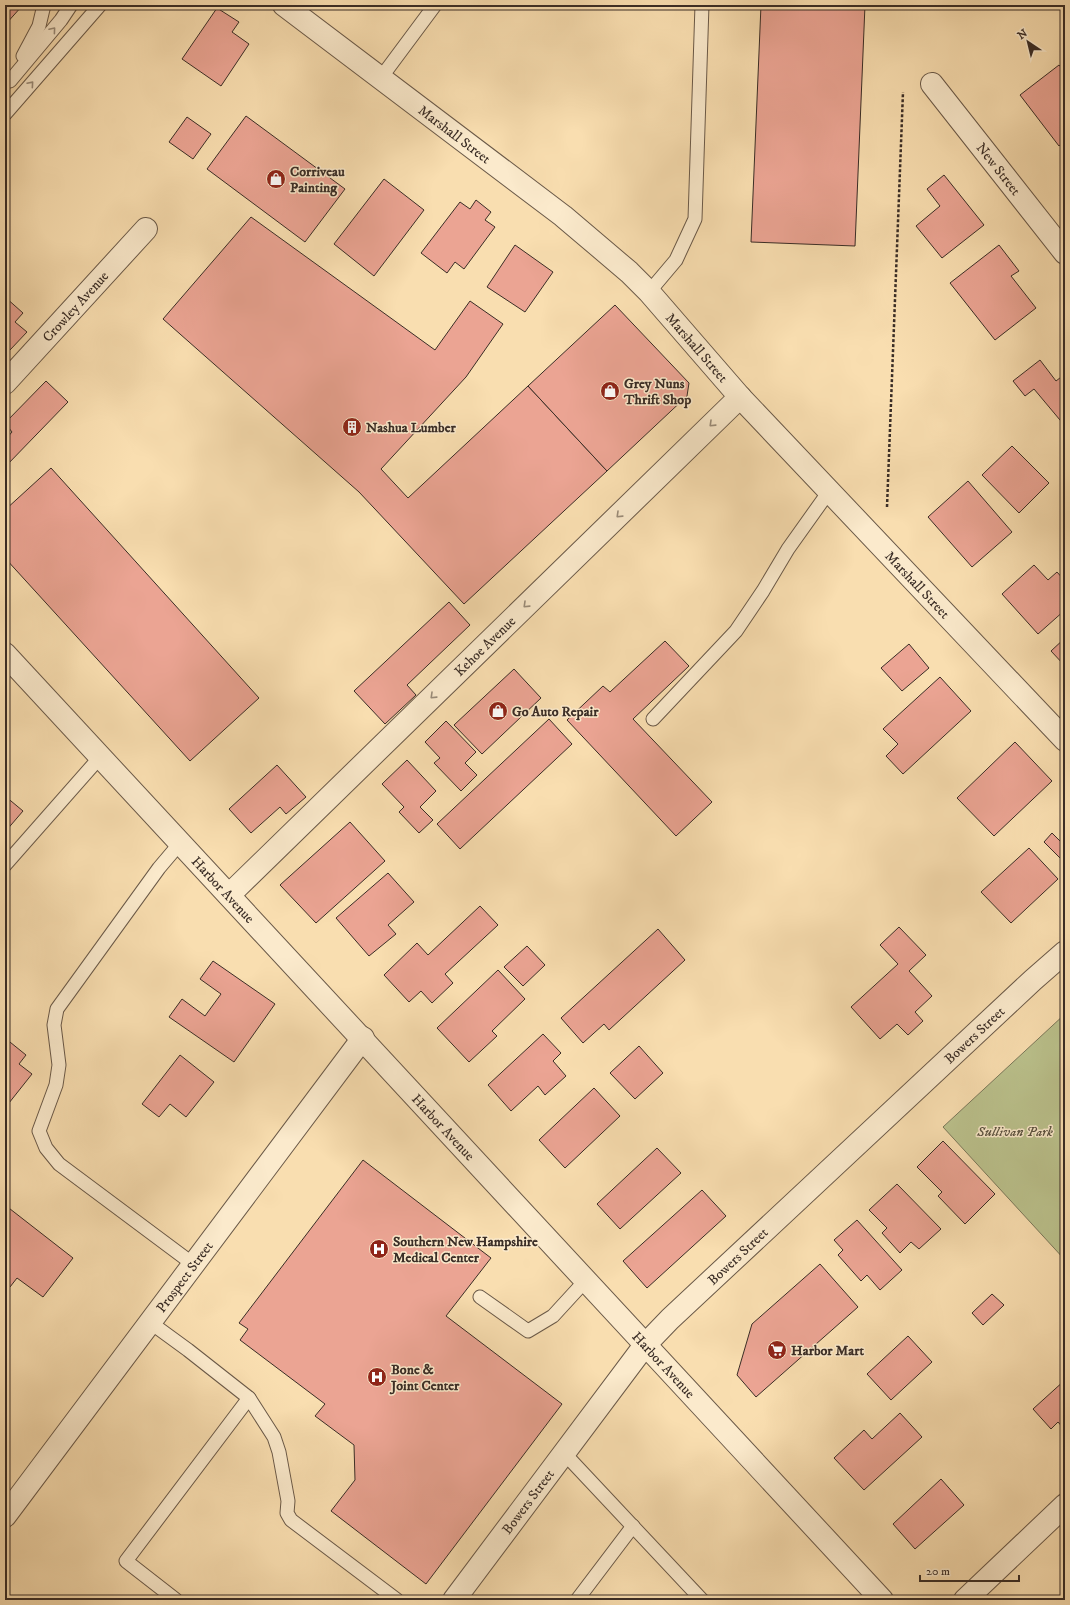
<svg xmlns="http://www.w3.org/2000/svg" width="1070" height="1605" viewBox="0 0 1070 1605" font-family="'IM FELL DW Pica',serif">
  <rect width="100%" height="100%" fill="#f9deb0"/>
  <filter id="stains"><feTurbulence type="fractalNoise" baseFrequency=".005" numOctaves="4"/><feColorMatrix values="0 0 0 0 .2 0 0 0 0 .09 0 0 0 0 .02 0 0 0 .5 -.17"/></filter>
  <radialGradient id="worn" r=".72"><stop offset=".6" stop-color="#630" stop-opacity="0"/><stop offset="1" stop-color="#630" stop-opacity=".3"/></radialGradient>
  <polygon fill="#bbc28d" stroke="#7a785a" points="1065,1014 1065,1260 943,1127"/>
  <g fill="#eba493" stroke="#3a2d26">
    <polygon points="5,5 22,6 5,25"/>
    <polygon points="761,5 865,5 855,246 751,242"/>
    <polygon points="217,8 239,22 232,32 249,44 221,86 182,59"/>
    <polygon points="1059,65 1065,72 1065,141 1059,146 1020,95"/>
    <polygon points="246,116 345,189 305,242 207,169"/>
    <polygon points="187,117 211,134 193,159 169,142"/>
    <polygon points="944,175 984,225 942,258 916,226 940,206 927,189"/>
    <polygon points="384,179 424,210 374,276 334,244"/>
    <polygon points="476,200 491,212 485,220 495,227 464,269 455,262 447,273 421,253 460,202 470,209"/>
    <polygon points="251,217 435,350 470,301 503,324 466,377 381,469 408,498 528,386 607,471 464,604 359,492 163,319"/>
    <polygon points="515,245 553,272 525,312 487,287"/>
    <polygon points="999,245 1019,271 1011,276 1036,308 995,340 950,283"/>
    <polygon points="5,297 23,313 15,322 27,332 10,350 5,346"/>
    <polygon points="615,305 689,383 687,396 607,471 528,386"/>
    <polygon points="1040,360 1056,381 1065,374 1065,426 1034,389 1025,396 1013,381"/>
    <polygon points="46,381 68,402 5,467 5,440 12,432 5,423"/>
    <polygon points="1012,446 1049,483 1019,513 982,475"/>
    <polygon points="51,468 259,698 190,761 5,558 5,510"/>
    <polygon points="968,481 1012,532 972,567 928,517"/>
    <polygon points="1034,565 1048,580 1057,572 1065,581 1065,610 1038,634 1002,594"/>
    <polygon points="449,602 470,625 407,685 416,695 385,724 354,691"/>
    <polygon points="1065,638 1065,666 1051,651"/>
    <polygon points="665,641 689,666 633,719 712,802 676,836 567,720 603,686 610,692"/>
    <polygon points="909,644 929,668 902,691 881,668"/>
    <polygon points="514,669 541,698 482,754 454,725"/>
    <polygon points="940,677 971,711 903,774 886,756 898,744 883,729"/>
    <polygon points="549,719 572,744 460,849 437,824"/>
    <polygon points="446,721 476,752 465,763 477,775 461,791 434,763 440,758 425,742"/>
    <polygon points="1015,742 1052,781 994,836 957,798"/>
    <polygon points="407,760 436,791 420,807 433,820 419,833 399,812 404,807 382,784"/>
    <polygon points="277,765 306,797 286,814 280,807 251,833 229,809"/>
    <polygon points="5,796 23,811 5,832"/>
    <polygon points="350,822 385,861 316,923 280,885"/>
    <polygon points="1052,833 1061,842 1065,838 1065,863 1044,842"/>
    <polygon points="1029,848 1058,879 1011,923 981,892"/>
    <polygon points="388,873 414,902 388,925 396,934 369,956 336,918"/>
    <polygon points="480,906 498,925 445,974 453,983 432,1003 421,991 409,1002 384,975 417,943 428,955"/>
    <polygon points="899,927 926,955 909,971 932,996 915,1012 923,1021 908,1035 897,1024 880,1039 851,1007 898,964 880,945"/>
    <polygon points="658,929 685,960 609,1030 604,1024 583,1043 561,1018"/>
    <polygon points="527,946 545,965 523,986 504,967"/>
    <polygon points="213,961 275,1004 234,1062 169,1017 182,999 205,1016 221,994 200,979"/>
    <polygon points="498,970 525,999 492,1031 497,1036 469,1062 437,1028"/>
    <polygon points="543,1034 561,1053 553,1061 566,1076 545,1095 538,1086 511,1111 488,1085"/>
    <polygon points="5,1038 26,1055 19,1064 32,1074 5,1108"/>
    <polygon points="639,1046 663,1073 635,1099 610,1073"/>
    <polygon points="180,1055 214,1082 186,1117 170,1104 159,1117 142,1104"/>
    <polygon points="594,1088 620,1116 565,1168 539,1140"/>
    <polygon points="943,1141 995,1194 965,1224 938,1196 942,1192 917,1167"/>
    <polygon points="657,1148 681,1173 620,1229 597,1204"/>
    <polygon points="363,1160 491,1258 446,1316 562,1404 426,1584 331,1511 355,1480 354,1445 315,1416 325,1404 240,1340 248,1329 239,1323"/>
    <polygon points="897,1184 941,1229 919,1249 911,1242 900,1253 882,1233 887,1228 869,1210"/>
    <polygon points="702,1190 726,1216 647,1288 623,1261"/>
    <polygon points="5,1205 73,1258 43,1297 17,1278 10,1287 5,1283"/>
    <polygon points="857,1220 902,1270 880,1290 867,1275 861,1281 838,1255 843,1250 834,1240"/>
    <polygon points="820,1264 858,1307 756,1397 737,1375 752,1324"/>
    <polygon points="992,1294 1004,1305 983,1325 972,1313"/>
    <polygon points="908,1336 932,1362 891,1400 867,1374"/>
    <polygon points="1065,1380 1065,1430 1058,1422 1051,1429 1033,1409"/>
    <polygon points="900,1413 922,1437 864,1490 834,1458 864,1430 872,1439"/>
    <polygon points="941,1479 964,1505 915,1549 893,1524"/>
  </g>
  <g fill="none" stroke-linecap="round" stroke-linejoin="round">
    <defs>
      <g id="service">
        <polyline points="23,56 39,26 44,5"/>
        <polyline points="380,79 435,5"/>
        <polyline points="10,81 61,20 71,5"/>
        <polyline points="5,114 100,5"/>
        <polyline points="649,292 676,260 695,219 702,5"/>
        <polyline points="653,719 736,631 763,591 788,549 830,490"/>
        <polyline points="181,842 159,868 57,1009 54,1025 59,1065 56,1085 39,1131 46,1148 59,1164 193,1264"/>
        <polyline points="5,865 101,756"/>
        <polyline points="480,1297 528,1331 553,1316 586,1280"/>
        <polyline points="151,1323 188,1350 249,1398 126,1561 176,1600"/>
        <polyline points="249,1398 274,1437 279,1452 288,1501 287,1513 291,1520 397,1600"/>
        <polyline points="564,1453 702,1600"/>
        <polyline points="577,1600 633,1526"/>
      </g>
      <g id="minor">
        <path id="s1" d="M 284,5 L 563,216 L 629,272 L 649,292 L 740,397 L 1065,740"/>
        <path id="s2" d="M 932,84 L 1065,253"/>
        <path id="s3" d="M 5,383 L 146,229"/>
        <path id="s4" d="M 229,895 L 740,397"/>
        <path id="s5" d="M 5,1516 L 363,1038"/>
        <path id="s6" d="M 454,1600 L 645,1345 L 670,1319 L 1033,980 L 1065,952"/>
        <polyline points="965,1600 1065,1505"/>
      </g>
      <g id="tertiary">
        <path id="s7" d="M 5,654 L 882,1600"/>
      </g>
    </defs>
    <use href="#service" stroke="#6a5948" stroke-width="15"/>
    <use href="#minor" stroke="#6a5948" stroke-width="24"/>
    <use href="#tertiary" stroke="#6a5948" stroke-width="24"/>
    <g stroke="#3a2d26" stroke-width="2.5" stroke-dasharray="3 2" stroke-linecap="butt">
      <polyline points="887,507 903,92"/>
      <polyline points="1061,1012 1065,1017"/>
    </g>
    <use href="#service" stroke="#fbeacc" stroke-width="13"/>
    <use href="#minor" stroke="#fbeacc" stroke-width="22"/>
    <use href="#tertiary" stroke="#fbeacc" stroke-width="22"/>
  </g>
  <defs><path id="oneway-chevron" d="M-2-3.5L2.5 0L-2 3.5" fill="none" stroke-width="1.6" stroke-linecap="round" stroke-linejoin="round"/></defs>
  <g stroke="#9a8c79">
    <use href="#oneway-chevron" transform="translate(53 30) rotate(-50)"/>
    <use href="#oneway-chevron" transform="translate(31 84) rotate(-49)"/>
    <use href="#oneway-chevron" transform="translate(712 424) rotate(136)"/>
    <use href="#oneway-chevron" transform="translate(619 515) rotate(136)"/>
    <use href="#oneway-chevron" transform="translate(526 605) rotate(136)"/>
    <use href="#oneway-chevron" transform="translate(433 696) rotate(136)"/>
  </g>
  <defs>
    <symbol id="shop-disc" viewBox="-11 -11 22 22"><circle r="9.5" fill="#8f2418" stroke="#fbeacc"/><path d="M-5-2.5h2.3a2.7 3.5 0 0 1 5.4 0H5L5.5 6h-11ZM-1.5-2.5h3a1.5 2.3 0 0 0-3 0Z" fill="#fff"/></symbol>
    <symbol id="building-disc" viewBox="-11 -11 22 22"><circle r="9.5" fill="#8f2418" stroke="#fbeacc"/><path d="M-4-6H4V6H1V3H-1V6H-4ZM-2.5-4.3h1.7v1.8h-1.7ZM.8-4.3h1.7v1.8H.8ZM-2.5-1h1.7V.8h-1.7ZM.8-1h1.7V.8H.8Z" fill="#fff"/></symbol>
    <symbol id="hospital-disc" viewBox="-11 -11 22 22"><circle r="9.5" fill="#8f2418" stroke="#fbeacc"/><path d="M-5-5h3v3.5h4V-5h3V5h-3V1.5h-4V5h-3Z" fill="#fff"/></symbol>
    <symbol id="supermarket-disc" viewBox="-11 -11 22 22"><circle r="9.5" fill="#8f2418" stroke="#fbeacc"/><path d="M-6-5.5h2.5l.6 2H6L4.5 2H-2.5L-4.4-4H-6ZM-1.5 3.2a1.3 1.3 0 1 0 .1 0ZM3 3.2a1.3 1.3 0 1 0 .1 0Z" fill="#fff"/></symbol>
  </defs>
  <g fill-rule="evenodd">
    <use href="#shop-disc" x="265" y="168" width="22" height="22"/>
    <use href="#shop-disc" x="599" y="380" width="22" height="22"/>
    <use href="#building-disc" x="341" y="416" width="22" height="22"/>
    <use href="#shop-disc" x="487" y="700" width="22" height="22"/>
    <use href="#hospital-disc" x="368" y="1238" width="22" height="22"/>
    <use href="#supermarket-disc" x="766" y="1339" width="22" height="22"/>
    <use href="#hospital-disc" x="366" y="1366" width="22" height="22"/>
  </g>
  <g text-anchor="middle" stroke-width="3" stroke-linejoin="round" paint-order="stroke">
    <g font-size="14" fill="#3a2d26" stroke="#fbeacc">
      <text dy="5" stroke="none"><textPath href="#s1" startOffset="214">Marshall Street</textPath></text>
      <text dy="5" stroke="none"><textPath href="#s2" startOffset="108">New Street</textPath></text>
      <text dy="5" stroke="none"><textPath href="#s3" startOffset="104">Crowley Avenue</textPath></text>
      <text dy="5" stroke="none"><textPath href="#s1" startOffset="538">Marshall Street</textPath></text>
      <text dy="5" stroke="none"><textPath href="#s1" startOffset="862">Marshall Street</textPath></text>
      <text dy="5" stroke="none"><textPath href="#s4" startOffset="357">Kehoe Avenue</textPath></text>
      <text dy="5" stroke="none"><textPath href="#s7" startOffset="321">Harbor Avenue</textPath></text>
      <text dy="5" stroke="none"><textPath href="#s6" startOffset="771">Bowers Street</textPath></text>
      <text dy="5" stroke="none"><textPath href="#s7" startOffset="645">Harbor Avenue</textPath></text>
      <text dy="5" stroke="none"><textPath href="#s6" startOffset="447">Bowers Street</textPath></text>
      <text dy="5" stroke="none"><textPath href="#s5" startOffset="299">Prospect Street</textPath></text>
      <text dy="5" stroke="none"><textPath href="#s7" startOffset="969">Harbor Avenue</textPath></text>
      <text dy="5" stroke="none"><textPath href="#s6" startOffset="123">Bowers Street</textPath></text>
    </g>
    <g font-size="14" font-weight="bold" fill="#3a2d26" stroke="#fbeacc" text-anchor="start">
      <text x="290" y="176">Corriveau<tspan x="290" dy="16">Painting</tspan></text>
      <text x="624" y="388">Grey Nuns<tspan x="624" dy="16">Thrift Shop</tspan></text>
      <text x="366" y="432">Nashua Lumber</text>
      <text x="512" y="716">Go Auto Repair</text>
      <text x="393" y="1246">Southern New Hampshire<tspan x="393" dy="16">Medical Center</tspan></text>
      <text x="791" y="1355">Harbor Mart</text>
      <text x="391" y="1374">Bone &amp;<tspan x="391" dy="16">Joint Center</tspan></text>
    </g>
    <g font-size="14" font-style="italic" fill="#5a5240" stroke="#fbeacc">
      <text x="1015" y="1136">Sullivan Park</text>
    </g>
  </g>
  <rect width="1070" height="1605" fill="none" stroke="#f9deb0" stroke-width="20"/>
  <rect x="6" y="6" width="1058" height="1593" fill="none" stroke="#3a2d26" stroke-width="2"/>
  <rect x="10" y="10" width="1050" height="1585" fill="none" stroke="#3a2d26"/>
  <g transform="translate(1028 42) rotate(325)" stroke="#fbeacc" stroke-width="3" paint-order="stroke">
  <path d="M0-3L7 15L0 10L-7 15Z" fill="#3a2d26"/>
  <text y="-6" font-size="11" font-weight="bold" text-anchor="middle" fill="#3a2d26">N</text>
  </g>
  <path d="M920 1575v6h99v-6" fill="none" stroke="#3a2d26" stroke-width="2"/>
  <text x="926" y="1575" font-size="12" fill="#3a2d26" stroke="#fbeacc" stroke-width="3" paint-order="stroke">20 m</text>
  <rect width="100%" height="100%" filter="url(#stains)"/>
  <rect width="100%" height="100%" fill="url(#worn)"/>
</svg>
